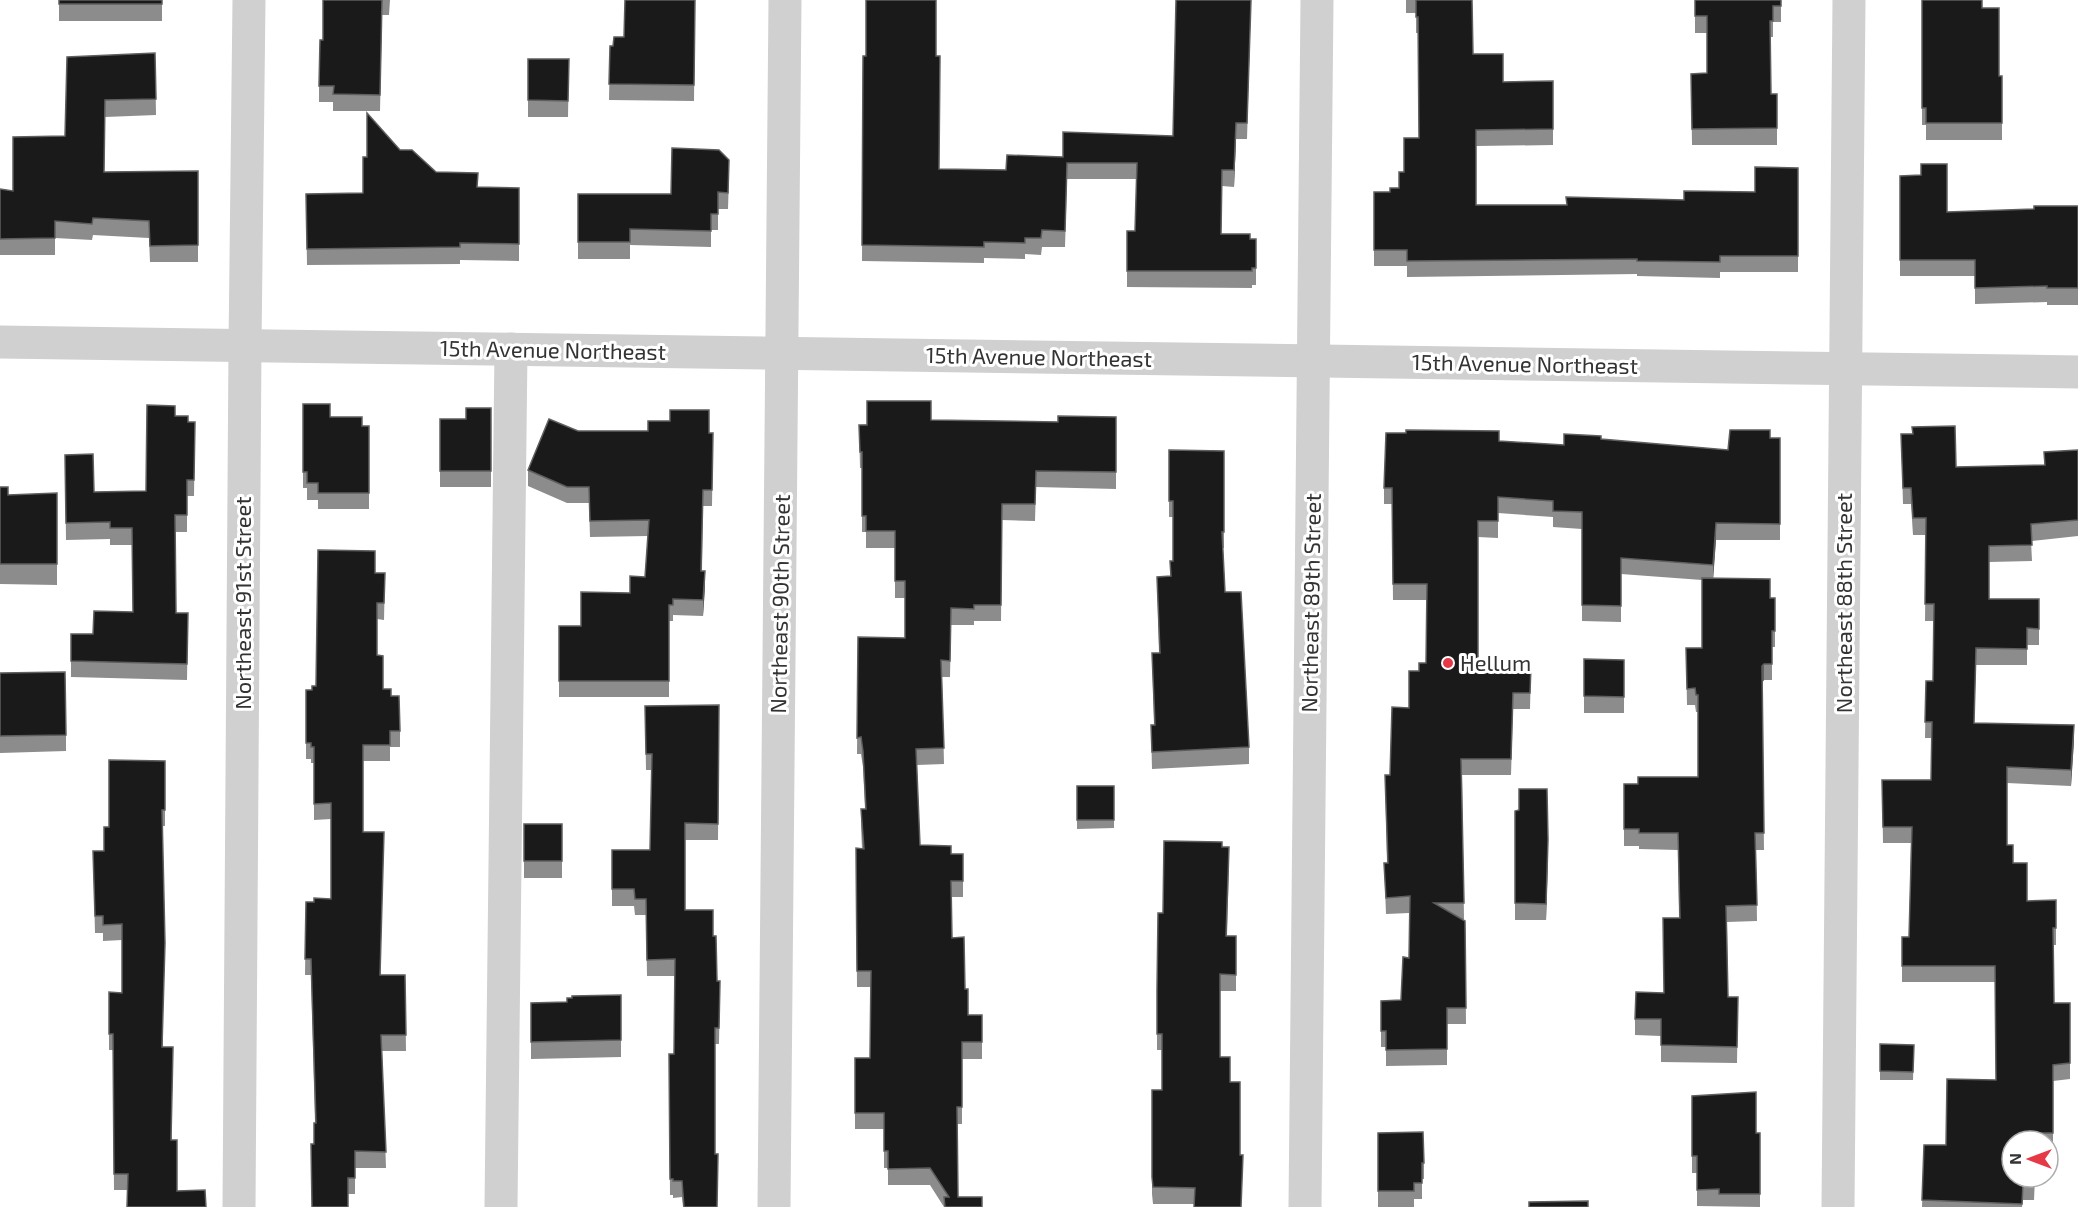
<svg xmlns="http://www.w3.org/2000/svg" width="2078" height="1207" viewBox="0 0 2078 1207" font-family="'Exo 2',sans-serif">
  <rect width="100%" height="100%" fill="#fff"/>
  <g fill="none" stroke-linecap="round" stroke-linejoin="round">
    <g stroke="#d0d0d0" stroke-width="33">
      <polyline points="0,342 2078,372"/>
      <polyline points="239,1207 245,346 249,0"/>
      <polyline points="501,1207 511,349"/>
      <polyline points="774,1207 785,0"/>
      <polyline points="1305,1207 1317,0"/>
      <polyline points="1838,1207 1849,0"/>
    </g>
  </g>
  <g fill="#8c8c8c">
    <rect x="59" y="0" width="103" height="21"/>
    <polygon points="323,0 390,0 389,15 382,15 380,111 333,111 333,102 319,102 319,86 323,40"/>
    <polygon points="695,0 694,101 609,100 610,46 613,46 624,37"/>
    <polygon points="1251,0 1247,139 1236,139 1234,187 1222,186 1221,234 1250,239 1256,239 1256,285 1252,285 1252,288 1127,287 1127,231 1135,231 1137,179 1067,179 1065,247 1042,247 1041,255 1025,254 1025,259 984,258 984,263 862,261 863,56 936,56 939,169 1006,170 1063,157 1173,136"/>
    <polygon points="1406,0 1472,0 1473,54 1503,82 1553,81 1553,145 1476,146 1476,205 1566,205 1684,200 1755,192 1798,168 1798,272 1720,272 1720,278 1637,276 1637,274 1407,277 1407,266 1374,266 1374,192 1390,192 1399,188 1404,172 1419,138 1418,33 1416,33 1416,13 1406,13"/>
    <polygon points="1695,0 1781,0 1781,22 1773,22 1773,37 1770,37 1771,94 1777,94 1777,145 1692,145 1691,74 1707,73 1707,33 1695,33"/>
    <polygon points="1922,0 1982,8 1999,76 2002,76 2002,140 1926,140 1926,125 1922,125"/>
    <polygon points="155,53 156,115 105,117 104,172 198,171 198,262 150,262 149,238 93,235 92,240 55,238 55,255 0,255 0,189 13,191 65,136"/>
    <polygon points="528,59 569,59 568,117 528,117"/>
    <polygon points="400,150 436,172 478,187 519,188 519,261 460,260 460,264 307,265 306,194 363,193 367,157"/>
    <polygon points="729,176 728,209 718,209 718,230 711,230 711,247 630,245 630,259 578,259 578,194 671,194"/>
    <polygon points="1900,176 1947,212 2034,209 2078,206 2078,305 2047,305 2047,302 1975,304 1975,276 1900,276"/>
    <polygon points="303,404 330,417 362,426 369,426 369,509 318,509 318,500 307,500 307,488 303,488"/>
    <polygon points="491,408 491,487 440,487 440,419 466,419"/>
    <polygon points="175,416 188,422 195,422 194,496 187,496 187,532 175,532 176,613 188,613 187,680 71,677 71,634 93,634 133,612 132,545 110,545 110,539 66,540 65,455 94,492 146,491"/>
    <polygon points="1116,417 1116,489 1036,487 1035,521 1002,520 1001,621 974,621 974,625 951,625 950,677 942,677 944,764 917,765 920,845 951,854 963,854 963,897 951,897 952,938 965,989 968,1015 982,1015 982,1059 962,1059 962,1124 957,1124 958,1197 944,1207 930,1185 888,1185 888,1168 884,1168 884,1129 855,1129 855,1058 870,1058 871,987 857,987 856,848 862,849 861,825 861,809 865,809 863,767 861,754 857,754 858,637 905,638 905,598 895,598 895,548 866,548 866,532 862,532 862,468 860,468 859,425 931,420 1058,422"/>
    <polygon points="1912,427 1956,467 2044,465 2044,452 2078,450 2078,536 2031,541 2032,561 1989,562 1989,599 2039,599 2039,645 2027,645 2027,665 1976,665 1974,723 2074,741 2071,786 2007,783 2007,845 2027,901 2056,900 2056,945 2053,945 2054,1003 2070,1003 2070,1079 2053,1081 2053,1150 2048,1150 2048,1141 2012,1141 2012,1177 2035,1177 2034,1200 2023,1200 2022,1207 1922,1207 1924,1145 1946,1145 1996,1080 1995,982 1902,982 1902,937 1909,937 1911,843 1883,843 1882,780 1931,780 1932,738 1925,738 1926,681 1933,681 1934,621 1925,621 1926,535 1913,535 1911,504 1903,504 1901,434 1912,434"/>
    <polygon points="578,431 713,433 712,506 703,506 702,571 705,587 703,616 673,615 673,621 669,621 669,697 559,697 559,626 581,626 630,593 645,577 648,536 590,537 589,503 567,503 528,486 528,470"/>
    <polygon points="1770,438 1780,438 1780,540 1716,540 1713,578 1770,598 1775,598 1775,647 1772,647 1772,680 1764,680 1762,683 1764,850 1756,850 1757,921 1727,922 1728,997 1738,997 1737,1063 1661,1062 1661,1036 1635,1035 1635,1019 1664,993 1679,918 1678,850 1639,849 1639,846 1624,846 1624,784 1638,784 1698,777 1698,712 1696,712 1695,705 1687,705 1686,648 1702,648 1702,580 1621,574 1621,622 1582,621 1582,529 1553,527 1553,517 1498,513 1498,538 1478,537 1478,665 1531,666 1530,709 1513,709 1511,775 1462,775 1464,919 1461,919 1465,921 1466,1024 1447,1024 1447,1065 1386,1066 1386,1047 1381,1047 1381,1001 1401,1000 1409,958 1409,913 1386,914 1384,863 1387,863 1385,775 1390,775 1419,671 1426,663 1427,600 1393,600 1392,504 1384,504 1384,488 1499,441 1564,445 1601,439 1728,450"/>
    <polygon points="1169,450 1224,451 1224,548 1223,548 1225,592 1249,747 1249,764 1152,769 1151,725 1154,725 1152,653 1159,653 1157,577 1170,576 1170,561 1173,561 1173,517 1169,517"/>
    <polygon points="0,487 8,495 57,493 57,585 0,584"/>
    <polygon points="375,573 385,573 384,620 377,619 377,655 383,689 391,696 400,731 400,747 390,747 390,761 363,761 363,832 381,975 405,975 406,1051 382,1051 386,1168 355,1168 355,1194 348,1194 314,1144 315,1123 311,975 305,975 306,902 314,902 331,899 331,819 314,820 314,763 311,763 311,759 306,759 306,690 312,690 316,686"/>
    <polygon points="1584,659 1624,660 1624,713 1584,713"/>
    <polygon points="0,673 66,735 66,751 0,753"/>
    <polygon points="719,705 718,840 685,840 685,910 713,936 717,981 720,981 719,1044 715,1044 715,1154 717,1207 683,1207 682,1197 673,1198 673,1195 670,1195 669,1054 674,1054 675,976 647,976 646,915 635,915 634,906 612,906 612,850 650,850 652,770 646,770 645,706"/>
    <polygon points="165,761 165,826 163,826 163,1047 177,1191 206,1207 128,1190 114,1190 113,1050 109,1050 109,992 122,993 122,940 103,941 103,933 95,933 93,851 104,851 109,827"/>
    <polygon points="1077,786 1114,786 1114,828 1077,829"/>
    <polygon points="1515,811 1548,857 1546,920 1515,920"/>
    <rect x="524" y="824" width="38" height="54"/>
    <polygon points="1222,847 1229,863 1227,936 1236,936 1236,991 1220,991 1220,1057 1230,1082 1240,1155 1243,1171 1194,1204 1153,1204 1152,1194 1152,1090 1162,1090 1162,1050 1157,1050 1157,990 1163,913"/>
    <polygon points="621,995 621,1057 531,1059 531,1003 567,1002"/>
    <polygon points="1880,1044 1914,1045 1913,1080 1880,1080"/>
    <polygon points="1692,1096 1756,1133 1760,1133 1760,1207 1697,1206 1697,1173 1692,1173"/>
    <polygon points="1378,1133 1424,1163 1424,1179 1422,1179 1422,1199 1414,1199 1414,1207 1378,1207"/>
  </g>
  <g fill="#5f5f5f">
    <polygon points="1236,123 1236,139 1234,187 1234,170"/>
    <polygon points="1716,523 1716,540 1713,581 1713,565"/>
    <polygon points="705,571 705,587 703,616 703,600"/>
    <polygon points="1764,664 1764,680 1762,683 1762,666"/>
    <polygon points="2074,725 2074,741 2071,786 2071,770"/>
    <polygon points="1548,840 1548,857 1546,920 1546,904"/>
  </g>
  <g fill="#1a1a1a" stroke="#5f5f5f" stroke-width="1.5">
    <rect x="59" y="0" width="103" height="4"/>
    <polygon points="323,0 382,0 380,95 333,94 334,86 319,86 320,40 323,40"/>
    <polygon points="625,0 695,0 694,85 609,84 610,46 613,46 614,37 624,37"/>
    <polygon points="866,0 936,0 936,56 940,56 939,169 1006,170 1007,155 1063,157 1063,132 1173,136 1176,0 1251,0 1247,123 1236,123 1234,170 1222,170 1221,234 1250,234 1250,239 1256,239 1256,268 1252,268 1252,271 1127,271 1127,231 1135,231 1137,163 1067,163 1065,231 1042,230 1041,238 1025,238 1025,243 984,242 984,247 862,245 863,56 866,56"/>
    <polygon points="1416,0 1472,0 1473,54 1503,54 1503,82 1553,81 1553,129 1476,130 1476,205 1567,205 1566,197 1684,200 1684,191 1755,192 1755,167 1798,168 1798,256 1720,256 1720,262 1637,261 1637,259 1407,261 1407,250 1374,250 1374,192 1390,192 1390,188 1399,188 1399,172 1404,172 1404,138 1419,138 1418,17 1416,17"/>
    <polygon points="1695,0 1781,0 1781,6 1773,6 1773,21 1770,21 1771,94 1777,94 1777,128 1692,129 1691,74 1707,73 1707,16 1695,16"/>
    <polygon points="1922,0 1982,0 1982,8 1999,8 1999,76 2002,76 2002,123 1926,123 1926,108 1922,108"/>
    <polygon points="155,53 156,99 105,100 104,172 198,171 198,245 150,246 149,221 93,218 92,224 55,221 55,238 0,239 0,189 13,191 13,137 65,136 67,57"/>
    <polygon points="528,59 569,59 568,101 528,100"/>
    <polygon points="367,113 400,150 412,150 436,172 478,173 477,187 519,188 519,244 460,243 460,247 307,249 306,194 363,193 363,157 367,157"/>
    <polygon points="672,148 719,150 729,160 728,193 718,192 718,214 711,214 711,231 630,229 630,242 578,242 578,194 671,194"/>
    <polygon points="1921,164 1947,164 1947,212 2034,209 2034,206 2078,206 2078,288 2047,288 2047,286 1975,288 1975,260 1900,260 1900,176 1921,175"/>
    <polygon points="867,401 931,401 931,420 1058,422 1058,416 1116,417 1116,472 1036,471 1035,504 1002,504 1001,605 974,605 974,609 951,608 950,661 941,660 944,748 916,749 920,845 951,846 951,854 963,854 963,881 951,881 952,938 964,937 965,989 968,989 968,1015 982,1015 982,1042 962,1042 962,1107 957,1107 958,1197 982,1197 982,1207 945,1207 944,1197 949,1197 930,1168 888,1169 888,1151 884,1151 884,1113 855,1113 855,1058 870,1058 871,971 857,971 856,848 864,849 861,809 866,809 863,751 861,737 857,738 858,637 905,638 905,581 895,581 895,531 866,531 866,516 862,516 862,452 860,452 859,425 867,425"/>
    <polygon points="303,404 330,404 330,417 362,417 362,426 369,426 369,493 318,493 318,483 307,483 307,472 303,472"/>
    <polygon points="147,405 175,406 175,416 188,416 188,422 195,422 194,480 187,480 187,515 175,515 176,613 188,613 187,664 71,661 71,634 93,634 94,611 133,612 132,528 110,528 110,522 66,523 65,455 93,454 94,492 146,491"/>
    <polygon points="466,408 491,408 491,471 440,471 440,419 466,419"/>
    <polygon points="670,410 709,410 709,433 713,433 712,490 703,490 701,571 705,571 703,600 673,599 673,605 669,605 669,681 559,681 559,626 581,626 581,592 630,593 630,576 645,577 649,520 590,521 589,487 567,487 528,470 549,419 578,431 648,431 648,421 670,421"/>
    <polygon points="1955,426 1956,467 2045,465 2044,452 2078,450 2078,520 2031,524 2032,545 1989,546 1989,599 2039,599 2039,629 2027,628 2027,649 1976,648 1974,723 2074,725 2071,770 2007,767 2007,845 2013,845 2013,863 2027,863 2027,901 2056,900 2056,928 2053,928 2054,1003 2070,1003 2070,1063 2053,1065 2053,1133 2036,1133 2035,1141 2012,1141 2012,1177 2034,1177 2034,1184 2023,1183 2022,1204 1922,1200 1924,1145 1946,1145 1947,1079 1996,1080 1995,966 1902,966 1902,937 1909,937 1912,827 1883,827 1882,780 1931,780 1932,722 1925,722 1926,681 1933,681 1934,604 1925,604 1926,518 1913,518 1911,488 1903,488 1901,434 1913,434 1912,427"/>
    <polygon points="1406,430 1499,431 1499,441 1564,445 1564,434 1601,436 1601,439 1728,450 1730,430 1770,430 1770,438 1780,438 1780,524 1716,523 1713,565 1621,558 1621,606 1582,605 1582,512 1553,511 1553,501 1498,497 1498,521 1478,521 1478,665 1531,666 1530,693 1513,693 1511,759 1461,759 1464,903 1434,903 1465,921 1466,1008 1447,1008 1447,1049 1386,1050 1386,1031 1381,1031 1381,1001 1401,1000 1403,957 1409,958 1410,896 1386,898 1384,863 1388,863 1385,775 1390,775 1392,707 1409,708 1409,671 1419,671 1419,663 1426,663 1427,584 1393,584 1392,488 1384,488 1386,433 1406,433"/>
    <polygon points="1169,450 1224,451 1224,532 1222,532 1225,592 1241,592 1249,747 1152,752 1151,725 1155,725 1152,653 1160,653 1157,577 1171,576 1170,561 1173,561 1173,501 1169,501"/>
    <polygon points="0,487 8,487 8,495 57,493 57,564 0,564"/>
    <polygon points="318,550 375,551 375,573 385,573 384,603 377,603 377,655 383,656 383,689 391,689 391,696 399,696 400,731 390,731 390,745 363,745 363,832 384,832 380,975 405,975 406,1035 381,1035 386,1152 355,1151 355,1178 348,1178 348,1207 312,1207 311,1144 314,1144 314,1123 316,1123 311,959 305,959 306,902 314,902 314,898 331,899 331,803 314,804 314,747 311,747 311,743 306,743 306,690 312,690 312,686 316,686"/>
    <polygon points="1702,578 1770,579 1770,598 1775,598 1775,631 1772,631 1772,664 1764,664 1762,666 1764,833 1755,833 1757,905 1726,906 1728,997 1738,997 1737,1047 1661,1045 1661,1019 1635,1019 1636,992 1664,993 1663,918 1680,918 1678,833 1639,833 1639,829 1624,829 1624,784 1638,784 1638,777 1698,777 1698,695 1696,695 1695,688 1687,689 1686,648 1702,648"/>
    <polygon points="1584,659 1624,660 1624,697 1584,696"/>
    <polygon points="65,672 66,735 0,736 0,673"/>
    <polygon points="719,705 718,824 685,823 685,910 713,910 713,936 716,936 717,981 720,981 719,1028 715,1028 715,1154 718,1154 717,1207 684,1207 682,1181 673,1181 673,1179 670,1179 669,1054 674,1054 675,959 647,960 646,899 635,899 634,889 612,889 612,850 650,850 652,754 646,754 645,706"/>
    <polygon points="109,760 165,761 165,810 162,810 165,943 162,1047 173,1047 171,1140 177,1140 177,1191 205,1190 206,1207 127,1207 128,1174 114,1174 113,1034 109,1034 109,992 122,993 122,924 103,925 103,916 95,916 93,851 104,851 104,827 109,827"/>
    <rect x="1077" y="786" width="37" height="34"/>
    <polygon points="1519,789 1547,789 1548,840 1546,904 1515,903 1515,811 1519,810"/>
    <rect x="524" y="824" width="38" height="37"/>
    <polygon points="1164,841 1222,842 1222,847 1229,847 1226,936 1236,936 1236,975 1220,974 1220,1057 1230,1057 1230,1082 1240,1082 1240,1155 1243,1155 1241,1207 1194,1207 1195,1188 1153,1187 1152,1177 1152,1090 1162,1090 1162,1034 1157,1034 1157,990 1158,913 1163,913"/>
    <polygon points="621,995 621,1040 531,1042 531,1003 567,1002 567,998 572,998 572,996"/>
    <polygon points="1880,1044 1914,1045 1913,1072 1880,1071"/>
    <polygon points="1756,1092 1756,1133 1760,1133 1760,1194 1719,1194 1719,1189 1697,1190 1697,1156 1692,1156 1692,1096"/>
    <polygon points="1423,1132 1424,1163 1422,1163 1422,1183 1414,1183 1414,1191 1378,1191 1378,1133"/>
    <polygon points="1588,1201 1588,1207 1529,1207 1529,1202"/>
  </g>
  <circle fill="#e63946" stroke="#fff" stroke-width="2" cx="1448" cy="663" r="6"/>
  <g text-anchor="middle" stroke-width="6" stroke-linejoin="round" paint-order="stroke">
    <g font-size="22" fill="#333" stroke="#fff">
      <text transform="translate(553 350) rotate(1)" y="8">15th Avenue Northeast</text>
      <text transform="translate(1039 357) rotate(1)" y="8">15th Avenue Northeast</text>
      <text transform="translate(1525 364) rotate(1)" y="8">15th Avenue Northeast</text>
      <text transform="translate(243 603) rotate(-90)" y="8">Northeast 91st Street</text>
      <text transform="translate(1311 603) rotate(-89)" y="8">Northeast 89th Street</text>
      <text transform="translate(1844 603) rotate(-90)" y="8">Northeast 88th Street</text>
      <text transform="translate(780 604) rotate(-89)" y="8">Northeast 90th Street</text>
    </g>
    <g font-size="22" fill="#333" stroke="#fff" text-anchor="start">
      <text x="1460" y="671">Hellum</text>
    </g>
  </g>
  <g transform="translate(2030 1159) rotate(270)"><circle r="28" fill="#ffffff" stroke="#adadad" stroke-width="1.5"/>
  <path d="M0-4.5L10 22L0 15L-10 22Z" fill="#e63946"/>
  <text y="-9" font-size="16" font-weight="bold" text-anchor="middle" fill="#333333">N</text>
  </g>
</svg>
